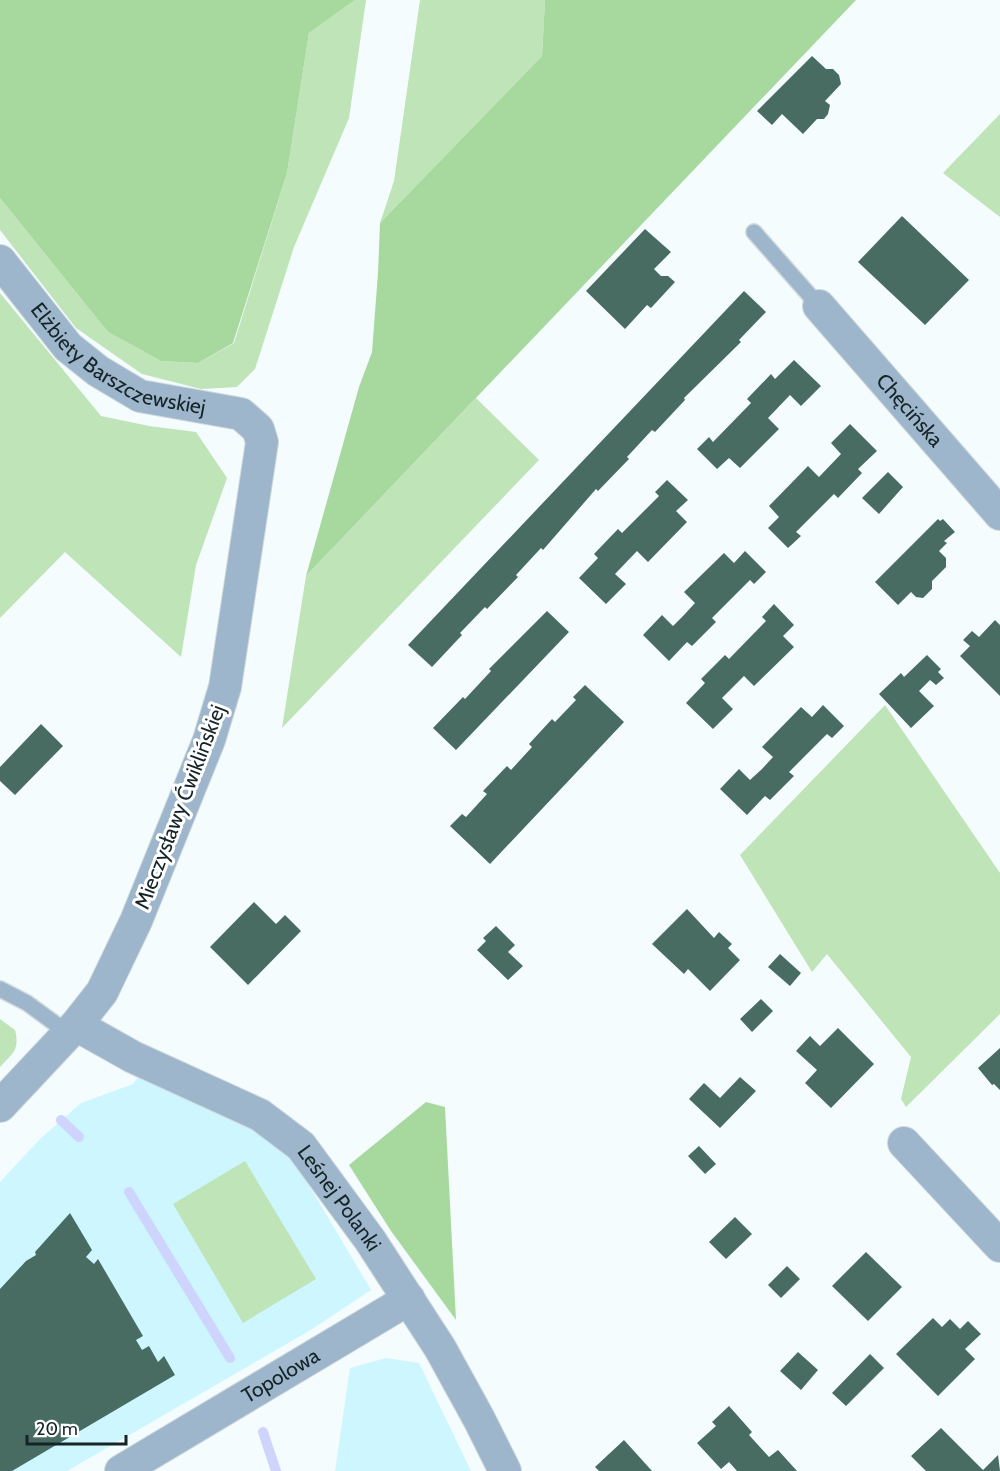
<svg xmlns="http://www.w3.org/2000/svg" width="1000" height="1471" viewBox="0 0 1000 1471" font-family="Cabin,sans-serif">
  <rect width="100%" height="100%" fill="#f4fcfe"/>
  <g fill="#cef6fe">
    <polygon points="139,1076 259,1131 294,1160 371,1290 309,1331 67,1471 0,1471 0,1182 41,1138 81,1103 133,1084"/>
    <polygon points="386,1358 419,1363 471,1471 335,1471 350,1368"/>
  </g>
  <g fill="#bee4b7">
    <polygon points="355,0 366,0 349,118 294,247 255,369 237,387 201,389 142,374 76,328 0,230 0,198 108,332 161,361 198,363 234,343 287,173 309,33"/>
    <polygon points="420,0 545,0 542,56 380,223 394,181"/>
    <polygon points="1000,114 1000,217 943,173"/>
    <polygon points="0,293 101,416 149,426 196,432 227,478 196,565 181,657 65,552 0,618"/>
    <polygon points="476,398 539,460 282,728 306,576"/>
    <polygon points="885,705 1000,873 1000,1014 906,1107 901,1099 911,1057 827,954 812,972 740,855"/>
    <path d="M 0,1019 L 15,1030 C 20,1050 13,1053 0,1067 Z"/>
    <polygon points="245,1161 316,1279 243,1323 173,1204"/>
  </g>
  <g fill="#a7d99f">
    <polygon points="0,0 355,0 309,33 287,173 233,343 198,363 161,361 108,332 0,198"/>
    <polygon points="545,0 856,0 306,576 359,387 372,352 378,273 380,223 542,56"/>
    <polygon points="426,1102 445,1107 456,1320 391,1231 349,1165"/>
  </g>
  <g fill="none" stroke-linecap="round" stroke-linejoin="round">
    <g stroke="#cfd4fd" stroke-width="10">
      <polyline points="61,1120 79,1137"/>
      <polyline points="129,1192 230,1358"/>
      <polyline points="263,1432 276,1471"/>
    </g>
  </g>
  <g fill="#486c62">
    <polygon points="812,56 826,69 833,69 839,75 841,84 825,101 830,105 828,114 824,119 817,119 803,134 782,114 772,125 757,111"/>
    <polygon points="902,216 969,280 925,325 858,262"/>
    <polygon points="645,229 671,252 654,269 661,276 668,276 675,282 651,308 647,305 625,329 586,291"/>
    <polygon points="744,291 766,312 739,340 741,342 684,398 685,400 655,432 652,430 627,457 629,459 598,491 596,489 543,550 541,548 516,575 518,577 487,609 485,607 460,633 462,635 432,667 408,645"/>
    <polygon points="794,360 821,386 801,406 790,395 768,418 779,429 740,468 729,458 717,469 697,449 709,437 713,442 751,403 747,399 771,374 775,379"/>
    <polygon points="850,424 877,451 858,469 862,473 838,498 834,494 796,532 801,536 788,548 768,528 779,517 769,506 808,466 819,477 841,454 831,443"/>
    <polygon points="888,472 903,487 879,514 862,498"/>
    <polygon points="667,480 688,500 676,511 687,522 648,562 637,551 615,574 626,584 606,604 579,578 598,558 594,554 618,529 622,533 659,496 655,492"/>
    <polygon points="938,519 940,521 943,519 955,532 944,541 947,543 939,551 946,558 946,567 932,581 932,589 923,598 916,597 911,592 898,605 875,582"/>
    <polygon points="745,551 766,572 754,584 750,580 712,618 716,622 692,646 687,642 669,661 643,635 662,615 673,626 684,615 695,603 684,592 724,553 734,563"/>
    <polygon points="774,604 794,625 783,636 794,647 754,686 744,676 722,698 733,709 713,729 686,703 705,683 701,679 725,655 729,659 766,621 762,617"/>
    <polygon points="547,611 569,632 456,750 433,728 463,697 465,699 491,671 489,669"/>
    <polygon points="995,620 1000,625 1000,696 960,656 970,646 963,640 972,631 979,637"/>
    <polygon points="927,655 941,669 938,672 944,678 936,685 930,680 919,691 934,706 911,728 879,694 901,673 904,677"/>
    <polygon points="585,685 624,722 490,864 450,826 462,814 466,817 487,794 483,791 507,766 511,770 532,747 529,744 552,719 555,722 576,700 573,697"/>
    <polygon points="823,705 844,726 832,738 827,734 789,772 794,776 770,800 765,796 747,815 720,789 739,769 750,780 762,769 773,757 762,747 801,707 812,717"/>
    <polygon points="41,724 63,746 15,795 0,781 0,767"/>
    <polygon points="254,902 276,924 285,915 301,931 248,985 210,947"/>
    <polygon points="687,909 714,938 719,932 732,944 728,948 740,960 710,991 688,969 684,974 652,944"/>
    <polygon points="496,926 515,945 508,952 523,966 508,980 477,950 486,941 483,938"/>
    <polygon points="780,954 801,973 790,986 768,967"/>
    <polygon points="761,999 773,1011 752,1032 740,1019"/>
    <polygon points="838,1028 874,1064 831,1108 805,1083 817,1070 796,1051 810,1036 820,1046"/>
    <polygon points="1000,1048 1000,1090 994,1084 992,1085 978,1068"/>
    <polygon points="740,1077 756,1091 720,1128 689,1099 704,1083 720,1098"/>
    <polygon points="699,1146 716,1164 705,1174 688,1156"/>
    <polygon points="70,1213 92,1250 86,1257 94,1264 98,1259 143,1336 136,1340 142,1350 149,1346 158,1362 164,1356 175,1375 12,1471 0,1471 0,1289 26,1261 36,1255 35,1252"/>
    <polygon points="735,1217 752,1234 726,1259 709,1242"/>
    <polygon points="866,1252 902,1287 868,1321 832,1286"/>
    <polygon points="787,1266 800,1279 781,1298 768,1285"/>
    <polygon points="933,1318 942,1327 950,1319 960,1329 968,1321 981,1334 965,1349 975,1359 938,1396 896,1354"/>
    <polygon points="798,1352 818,1370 801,1390 780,1371"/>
    <polygon points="870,1354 884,1368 846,1406 832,1393"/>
    <polygon points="729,1406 752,1432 749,1435 769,1457 778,1450 797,1471 737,1471 729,1462 721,1469 697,1443 716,1426 712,1422"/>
    <polygon points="941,1428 983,1470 998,1455 1000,1471 926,1471 911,1456"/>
    <polygon points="624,1440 652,1471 599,1471 595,1467"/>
  </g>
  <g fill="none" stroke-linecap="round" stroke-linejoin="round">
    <defs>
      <g id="service">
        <polyline points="754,232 819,306"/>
        <polyline points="0,989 27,1003 68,1033"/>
      </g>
      <g id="minor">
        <path id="s1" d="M 0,261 L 68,347 L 98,371 L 140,396 L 241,414 L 258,429 L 262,442 L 225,687 L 209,740 L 136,921 L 102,992 L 76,1025 L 0,1106"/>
        <path id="s2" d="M 819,306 L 1000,514"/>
        <path id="s3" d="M 76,1025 L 133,1057 L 260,1115 L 301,1146 L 370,1240 L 440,1348 L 479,1419 L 505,1471"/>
        <polyline points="904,1143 1000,1246"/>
        <path id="s4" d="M 121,1471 L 409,1299"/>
      </g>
    </defs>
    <use href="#service" stroke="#d0d9dc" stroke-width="18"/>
    <use href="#minor" stroke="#d0d9dc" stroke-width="34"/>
    <use href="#service" stroke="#9db6cc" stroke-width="15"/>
    <use href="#minor" stroke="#9db6cc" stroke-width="32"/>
  </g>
  <g text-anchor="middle" stroke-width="6" stroke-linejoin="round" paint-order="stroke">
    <g font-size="21" fill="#152427" stroke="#fff">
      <text dy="7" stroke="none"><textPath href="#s1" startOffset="160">Elżbiety Barszczewskiej</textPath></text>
      <text dy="7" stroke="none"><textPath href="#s2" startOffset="138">Chęcińska</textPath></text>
      <text transform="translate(180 807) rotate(-69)" y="7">Mieczysławy Ćwiklińskiej</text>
      <text dy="7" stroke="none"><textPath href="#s3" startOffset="321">Leśnej Polanki</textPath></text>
      <text dy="7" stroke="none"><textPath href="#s4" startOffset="186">Topolowa</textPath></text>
    </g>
  </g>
  <path d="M27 1435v9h99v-9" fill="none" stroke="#152427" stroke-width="3"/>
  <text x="36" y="1435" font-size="18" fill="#152427" stroke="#ffffff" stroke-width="4.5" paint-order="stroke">20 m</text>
</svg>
